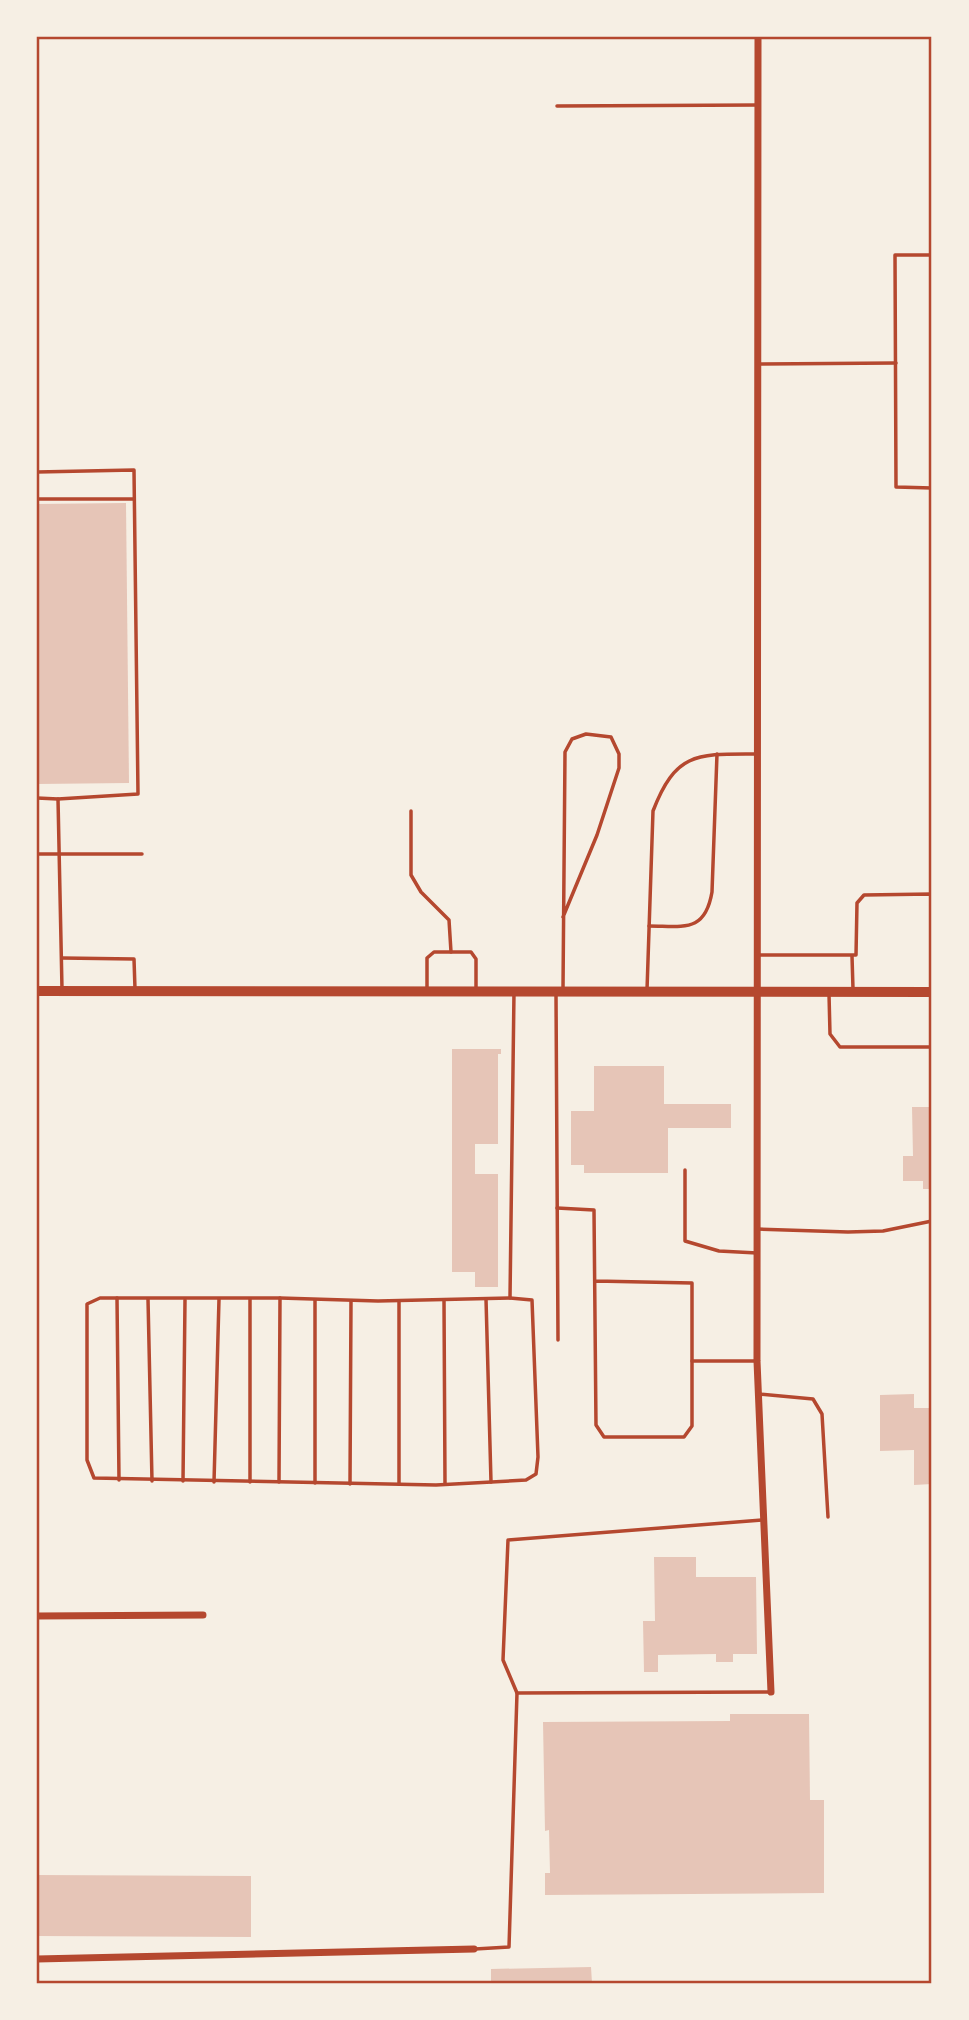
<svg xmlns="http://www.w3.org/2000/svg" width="969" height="2020" viewBox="0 0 969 2020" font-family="Ubuntu,sans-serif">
  <rect width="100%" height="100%" fill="#f6efe4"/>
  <g fill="#e6c5b7">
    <polygon points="126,503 129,783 37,784 37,504"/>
    <polygon points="452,1049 501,1049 501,1054 498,1054 498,1144 475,1144 475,1174 498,1174 498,1287 475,1287 475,1272 452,1272"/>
    <polygon points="594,1066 664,1066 664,1104 731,1104 731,1128 668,1128 668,1173 584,1173 584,1165 571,1165 571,1111 594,1111"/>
    <polygon points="912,1107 932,1107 932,1189 923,1189 923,1181 903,1181 903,1156 913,1156"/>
    <polygon points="914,1394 914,1408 932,1408 932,1484 914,1485 914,1450 880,1451 880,1395"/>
    <polygon points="654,1557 696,1557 696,1577 756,1577 757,1654 733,1654 733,1662 716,1662 716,1654 658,1655 658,1672 644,1672 643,1621 655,1621"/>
    <polygon points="730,1714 809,1714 810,1800 824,1800 824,1893 545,1895 545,1873 550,1873 549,1830 545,1831 543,1722 730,1721"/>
    <polygon points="37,1875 251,1876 251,1937 37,1936"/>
    <polygon points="591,1967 592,1983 491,1983 491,1969"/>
  </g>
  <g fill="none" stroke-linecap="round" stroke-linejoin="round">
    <g stroke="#b5482f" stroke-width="3.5">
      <polyline points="557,106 758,105"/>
      <polyline points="932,255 895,255 896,487 932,488"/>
      <polyline points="758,364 896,363"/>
      <polyline points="37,472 134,470 138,794 58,799 37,798"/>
      <polyline points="37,499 134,499"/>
      <polyline points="58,799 62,989"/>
      <polyline points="411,811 411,875 421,892 449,920 451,952"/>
      <polyline points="37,854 142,854"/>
      <polyline points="931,862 932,894"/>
      <path d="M 649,926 C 684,926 705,933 712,892 L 717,754"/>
      <polyline points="758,955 856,955 857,903 864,895 932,894 932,939"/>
      <polyline points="852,956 853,989"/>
      <polyline points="62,958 134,959 135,989"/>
      <polyline points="427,988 427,958 434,952 471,952 476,959 476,989"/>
      <path d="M 563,989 C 563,910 564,831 565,752 L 572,739 L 586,734 L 611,737 L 619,754 L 619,768 L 597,835 L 563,917"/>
      <path d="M 647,990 L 653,811 C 676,751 698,754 757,754"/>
      <polyline points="556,994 558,1340"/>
      <polyline points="829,994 830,1034 840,1047 932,1047"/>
      <polyline points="685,1170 685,1241 719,1251 757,1253"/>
      <polyline points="557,1208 594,1210 596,1425 604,1437 684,1437 692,1426 692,1283 595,1281"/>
      <polyline points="757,1229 848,1232 883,1231 932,1221"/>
      <polygon points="100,1298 280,1298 378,1301 510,1298 532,1300 538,1457 536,1474 526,1480 436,1485 94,1478 87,1460 87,1304"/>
      <polyline points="117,1298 119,1480"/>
      <polyline points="510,1298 514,992"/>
      <polyline points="148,1299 152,1481"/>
      <polyline points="250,1299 250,1482"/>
      <polyline points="486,1299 491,1482"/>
      <polyline points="315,1300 315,1483"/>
      <polyline points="444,1300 445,1484"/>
      <polyline points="692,1361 757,1361"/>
      <polyline points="758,1394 813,1399 822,1414 828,1517"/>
      <polyline points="183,1481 185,1300"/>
      <polyline points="214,1482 219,1299"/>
      <polyline points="279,1482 280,1298"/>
      <polyline points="350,1484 351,1301"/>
      <polyline points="399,1484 399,1301"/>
      <polyline points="762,1520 508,1540 503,1660 517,1693 770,1692"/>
      <polyline points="475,1949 509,1947 517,1693"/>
    </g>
    <g stroke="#b5482f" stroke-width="7">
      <polyline points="758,37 757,1361 771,1692"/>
      <polyline points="37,1616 203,1615"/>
      <polyline points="37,1959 474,1949"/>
    </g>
    <polyline stroke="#b5482f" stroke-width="10" points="37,991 932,992"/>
  </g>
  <rect width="969" height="2020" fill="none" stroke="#f6efe4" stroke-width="77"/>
  <rect x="38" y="38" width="892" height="1944" fill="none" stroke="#b5482f" stroke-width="2.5"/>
</svg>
